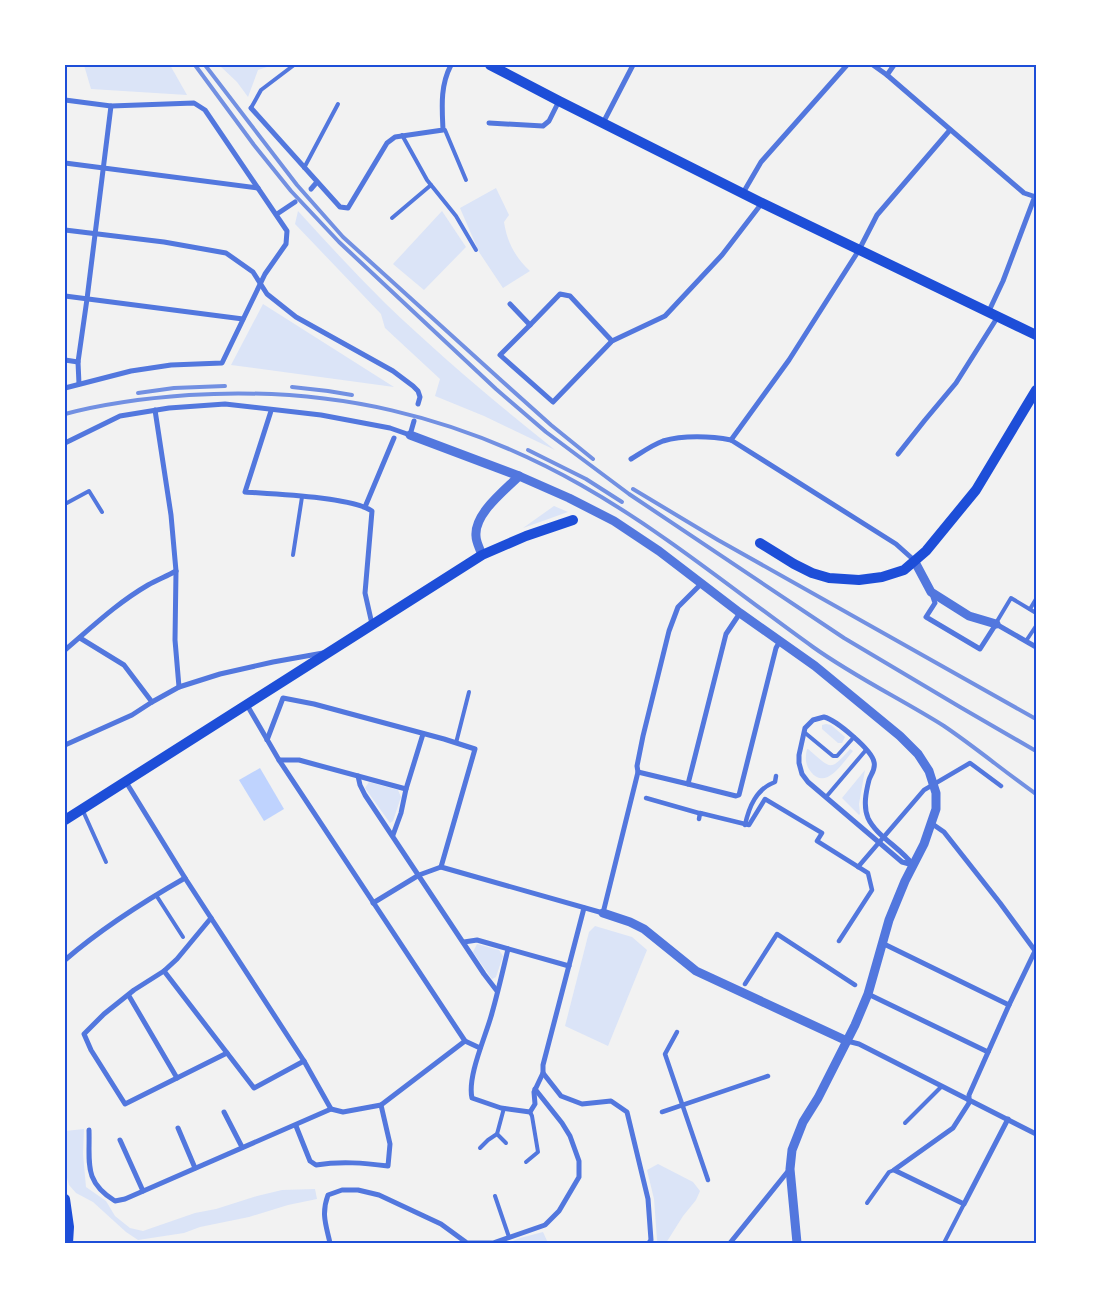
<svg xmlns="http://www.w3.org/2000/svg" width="1101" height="1308" viewBox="0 0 1101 1308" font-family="'Libre Baskerville',serif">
  <rect width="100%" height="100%" fill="#f2f2f2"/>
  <g fill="#dbe4f7">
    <polygon points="84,65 170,65 187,95 91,89"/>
    <polygon points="219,65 273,65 258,70 248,97 237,82"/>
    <path d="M 496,188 L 509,215 L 504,222 C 507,242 515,257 530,271 L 503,288 L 479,252 L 460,208 Z"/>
    <path d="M 298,211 C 326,242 355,273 385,303 C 439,355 496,403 555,450 L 484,416 L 435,396 L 440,379 L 385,328 L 381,314 L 295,224 Z"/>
    <polygon points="442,211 466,247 424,290 393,264"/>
    <polygon points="263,304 394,387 231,365"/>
    <polygon points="554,506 568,512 523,528"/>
    <polygon points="826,724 831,725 845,737 842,743 838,743 822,729 822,725"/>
    <path d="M 807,749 L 808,749 C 831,768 829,773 850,749 L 853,751 C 843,762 826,791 811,772 C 805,765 805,757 807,749 Z"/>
    <polygon points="865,770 859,804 860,814 859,815 842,798"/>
    <polygon points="369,782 398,790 401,797 393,821 390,823 365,788"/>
    <polygon points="595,926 632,937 647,950 608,1046 565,1026 589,932"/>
    <polygon points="477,944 499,950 503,956 496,977 492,979 473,952"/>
    <polygon points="84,1129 83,1154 86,1187 106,1201 115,1216 130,1228 143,1231 195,1213 216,1209 257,1196 282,1190 315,1189 317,1199 288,1205 249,1217 200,1227 184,1233 138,1240 126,1232 93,1202 76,1193 69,1185 65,1171 65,1131"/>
    <polygon points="658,1164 693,1182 700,1191 696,1200 683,1216 666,1243 658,1243 657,1240 654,1199 647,1170"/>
    <polygon points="543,1232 548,1243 508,1243 520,1238"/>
  </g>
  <polygon fill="#bfd3fe" points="260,768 284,809 264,821 239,780"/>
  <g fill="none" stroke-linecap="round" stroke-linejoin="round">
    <g stroke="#5277de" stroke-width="4">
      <polyline points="251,108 261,90 294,65"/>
      <polyline points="445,130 466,180"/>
      <polyline points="402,135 427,180 456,216 476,250"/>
      <polyline points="304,168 338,104"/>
      <polyline points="392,218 431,185"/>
      <polyline points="65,504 89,491 102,512"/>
      <polyline points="293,555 302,497"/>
      <polyline points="1030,609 1036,599"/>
      <polyline points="996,623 1011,598 1036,613"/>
      <polyline points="1026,641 1036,626"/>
      <polyline points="804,732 833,756 837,756 854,737"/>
      <polyline points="456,743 469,692"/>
      <polyline points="826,797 866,750"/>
      <polyline points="83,811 106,862"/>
      <polyline points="156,895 183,937"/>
      <polyline points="905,1123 941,1087"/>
      <polyline points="497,1134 506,1143"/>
      <polyline points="480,1148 488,1140 497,1134 504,1108"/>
      <polyline points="526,1162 538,1152 532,1116 530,1112"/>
      <polyline points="495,1196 509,1237"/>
      <polyline points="867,1203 889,1172 894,1170"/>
      <polyline points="944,1243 964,1204"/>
    </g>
    <g stroke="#5277de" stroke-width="4.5">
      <polyline points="646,798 702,814"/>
      <polyline points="699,819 700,813 749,825 765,799 822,833 817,841 868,873 872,890 839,941"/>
      <path d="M 745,825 C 749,807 756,789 775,782 L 776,776"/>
      <polyline points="858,867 924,790 970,763 1001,786"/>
      <polyline points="745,984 777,934 855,985"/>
      <polyline points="677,1032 665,1054 708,1180"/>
      <polyline points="662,1112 768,1076"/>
    </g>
    <g stroke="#5277de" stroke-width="5">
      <polyline points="873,65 887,75 1024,193 1036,197"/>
      <polyline points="887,75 894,65"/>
      <polyline points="65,100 111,106 194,103 205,110 287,231 286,244 265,274 222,363 171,365 131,371 65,388"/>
      <path d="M 251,108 L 340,207 L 348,208 L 387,143 L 395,137 L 443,130 C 442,107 440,86 451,65"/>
      <polyline points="489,123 543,126 549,121 559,101"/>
      <polyline points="603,123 633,65"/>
      <polyline points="65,163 258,188"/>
      <polyline points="311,189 317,182"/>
      <polyline points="743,193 761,162 847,65"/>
      <polyline points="277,214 295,202"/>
      <polyline points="65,230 164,242 226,253 253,272 267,294 296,317 393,371 413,386 418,391 420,397 418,404"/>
      <polyline points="65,296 243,319"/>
      <polyline points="510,304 530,325 560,294 570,296 612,341"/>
      <polyline points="988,313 1003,281 1035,196"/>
      <polyline points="530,325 500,355 553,402 612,341 665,316 722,255 762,203"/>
      <polyline points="65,360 78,362"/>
      <polyline points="79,384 78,362 87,299 111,106"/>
      <polyline points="155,410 171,515 176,571 175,640 179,687"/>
      <path d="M 271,411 L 245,492 C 274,494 351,497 372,511 L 365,593 L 372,624"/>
      <polyline points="731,440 789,360 859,250 877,215 950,130"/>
      <polyline points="65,443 120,416 169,408 225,404 321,415 390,428 410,435 414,421"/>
      <polyline points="898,454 925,420 956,383 997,318"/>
      <path d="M 631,459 C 641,453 652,445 663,441 C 683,435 711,436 731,440 L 896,544 L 915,561"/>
      <polyline points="365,507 394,438"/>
      <polyline points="932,594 935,603 926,617 980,649 996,624 1036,647"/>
      <polyline points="80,638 124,665 152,702"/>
      <path d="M 65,650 C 92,627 117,603 148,585 C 157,580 167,576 176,571"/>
      <path d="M 824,717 C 836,720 872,750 874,762 C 876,769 871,774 869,780 C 866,792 863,806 868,818 C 876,836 901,848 913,865 L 902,862 L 808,782 L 802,774 L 799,763 L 799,755 L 805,728 L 813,720 Z"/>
      <polyline points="267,740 283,698 314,704 444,739 475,749 441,867"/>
      <polyline points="65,745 132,715 152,702 179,687 220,674 273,662 323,653"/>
      <polyline points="279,760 299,760 406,789"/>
      <polyline points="638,772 688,784 726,634 740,613"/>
      <polyline points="358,776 360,785 365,795 484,974 497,991"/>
      <polyline points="126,782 185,878 304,1061 331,1109"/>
      <polyline points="688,784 736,796 739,795 776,648 780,641"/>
      <polyline points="931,823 944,832 1000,903 1036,952"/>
      <polyline points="393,835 401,813 406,789 423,734"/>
      <polyline points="373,903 419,875 441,867 603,913 638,772 637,766 643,736 669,631 678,607 702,583"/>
      <polyline points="584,908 543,1065 543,1073 561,1096 582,1104 611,1101 627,1112 648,1199 651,1240 649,1243"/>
      <polyline points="211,918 177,959 164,971 134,990 104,1014 84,1034 91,1050 125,1104 227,1053"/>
      <polyline points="464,942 477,940 569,966"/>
      <polyline points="882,943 1009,1005"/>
      <path d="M 508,949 C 503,970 498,992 492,1013 C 486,1036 467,1076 472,1098 L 501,1108 L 530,1112 L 535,1104 L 534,1092 L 543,1073"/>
      <path d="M 65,960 C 102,928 143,902 185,878"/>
      <polyline points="164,971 254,1088 304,1061"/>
      <polyline points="868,994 988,1052"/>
      <polyline points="129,996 177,1078"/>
      <polyline points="465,1041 480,1048"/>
      <polyline points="847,1041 859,1044 1036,1134"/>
      <polyline points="224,1112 242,1147"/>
      <polyline points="1008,1119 964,1204 894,1170 953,1128 969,1103 969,1095 1009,1005 1035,951"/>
      <path d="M 296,1126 L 310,1161 L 316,1165 C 341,1161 364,1163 388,1166 L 390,1144 L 381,1105"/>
      <polyline points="178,1128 195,1168"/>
      <path d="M 89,1130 C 90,1163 83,1181 115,1201 L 125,1199 L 331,1109 L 343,1112 L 381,1105 L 465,1041 L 279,760 L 247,705"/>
      <polyline points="120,1140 143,1191"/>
      <path d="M 330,1243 C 326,1225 321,1214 328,1195 L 342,1190 L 358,1190 L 379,1195 L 441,1224 L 467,1243 L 493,1243 L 545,1225 L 559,1211 L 579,1177 L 579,1161 L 570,1136 L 562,1123 L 535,1089"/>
      <polyline points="730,1243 789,1170"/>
    </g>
    <g stroke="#5277de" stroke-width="9">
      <polyline points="410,435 519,476 569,498 614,521 659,551 740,613 815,666 900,736 918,754 929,771 936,793 936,809 924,844 905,881 889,920 868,994 855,1025 818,1098 803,1122 792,1150 790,1169 797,1243"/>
      <path d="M 482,555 C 480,549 476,542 476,536 C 474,514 504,491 519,476"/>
      <polyline points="915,562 931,592 969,616 996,624"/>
      <polyline points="603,913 630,922 644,929 696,971 847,1041"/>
    </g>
    <g stroke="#1d4ed8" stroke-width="10">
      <polyline points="490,65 559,101 762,203 1036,335"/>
      <polyline points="760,543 794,564 812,573 829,578 859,580 882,577 904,570 926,551 976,490 1036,390"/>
      <polyline points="65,820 482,555 526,536 573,520"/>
      <polyline points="65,1199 69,1227 68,1243"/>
    </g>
    <g stroke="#7290e2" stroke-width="4">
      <polyline points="195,65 254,145 291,191 339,242 496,389 546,432 629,494 844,638 960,707 1036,751"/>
      <polyline points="205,65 297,185 343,237 503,382 551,425 593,459"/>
      <polyline points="292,387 328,391 352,395"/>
      <polyline points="138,393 174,388 225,386"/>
      <path d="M 65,414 C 106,403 147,398 189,395 C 331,386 457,415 581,485 C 664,532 736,592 813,647 C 855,677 901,699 944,726 C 975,747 1005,772 1036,794"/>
      <polyline points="528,450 586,479 622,502"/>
      <polyline points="633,489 718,540 1036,719"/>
    </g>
  </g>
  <rect width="1101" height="1308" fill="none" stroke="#ffffff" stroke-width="132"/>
  <rect x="66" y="66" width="969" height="1176" fill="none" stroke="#1d4ed8" stroke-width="2"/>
</svg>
